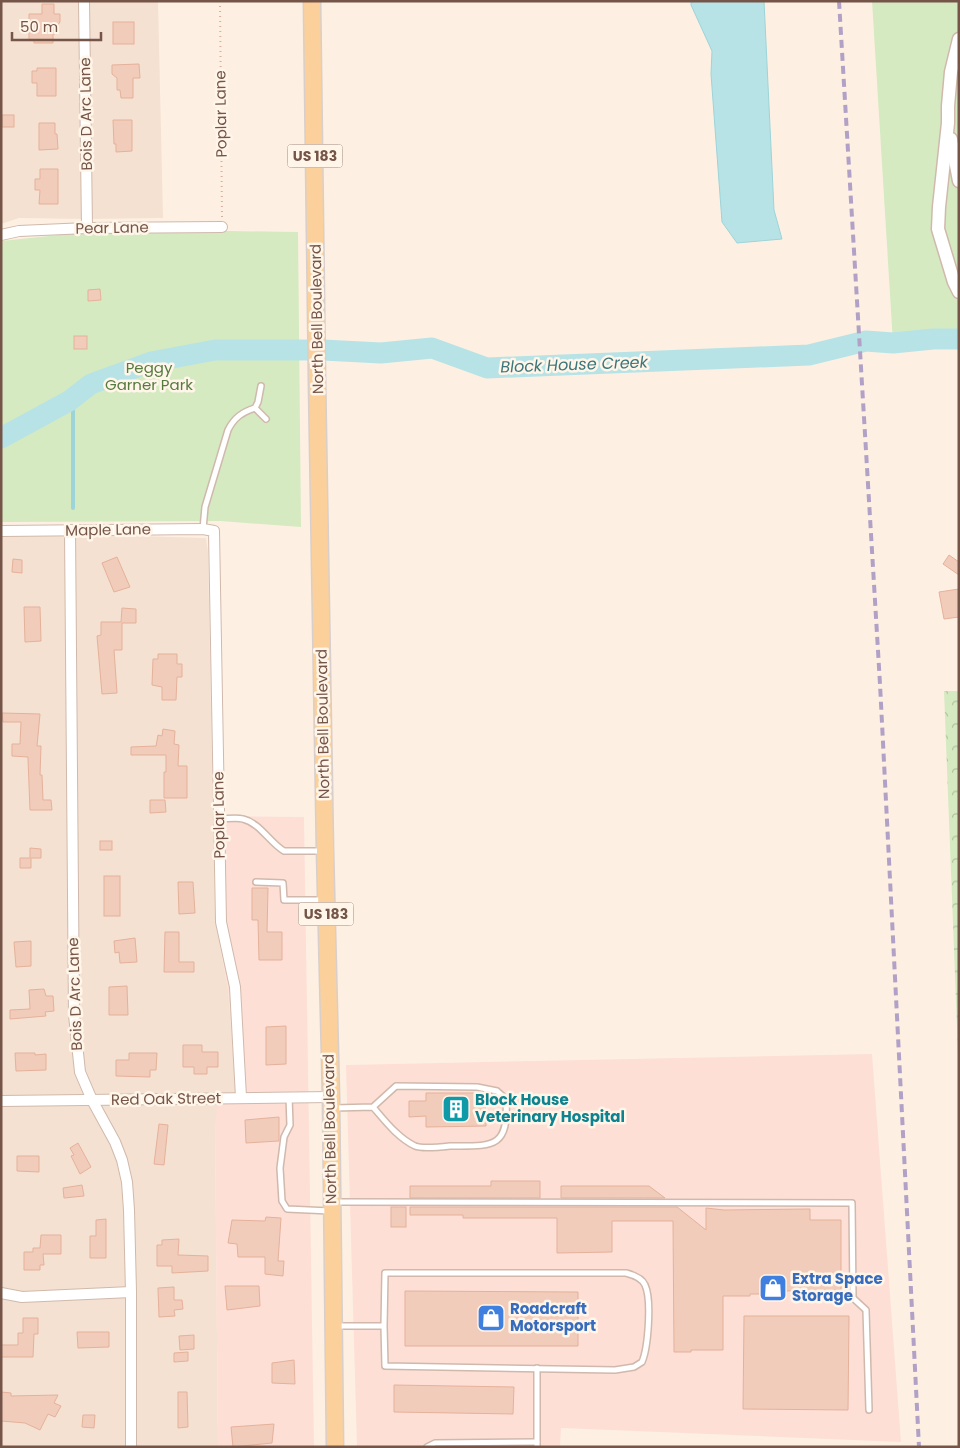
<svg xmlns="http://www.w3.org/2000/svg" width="960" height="1448" viewBox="0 0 960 1448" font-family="Poppins,sans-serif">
  <defs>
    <pattern id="forest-crowns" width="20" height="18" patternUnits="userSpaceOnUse" patternTransform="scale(1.25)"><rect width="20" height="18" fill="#d5eac1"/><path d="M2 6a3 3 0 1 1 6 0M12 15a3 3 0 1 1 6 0" fill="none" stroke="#b1c09f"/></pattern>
  </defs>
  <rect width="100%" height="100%" fill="#fdf0e3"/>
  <g fill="#f4e1d1">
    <polygon points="1,1 158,1 163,218 87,219 19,218 1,224"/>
    <polygon points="69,534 206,538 208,552 215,919 228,989 237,1105 215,1123 218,1447 1,1447 1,536"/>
  </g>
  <g fill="#fddfd6">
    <polygon points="214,816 304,817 314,1447 218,1447 215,1123 218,1105 237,1104 228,989 215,919"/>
    <polygon points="872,1054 901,1442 561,1428 560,1447 357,1447 346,1065"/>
  </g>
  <polygon fill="url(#forest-crowns)" points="944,691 959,691 959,1079"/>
  <g fill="#d5eac1">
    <polygon points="872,1 959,1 959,339 893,343"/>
    <polygon points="230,231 298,232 301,527 220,521 1,522 1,241 88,232"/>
  </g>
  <polygon fill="#b7e3e6" stroke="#9dd4d8" points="691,1 764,1 774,210 782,239 737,243 722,222 711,74 712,51 691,5"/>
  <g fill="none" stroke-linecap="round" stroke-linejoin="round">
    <polyline stroke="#9dd4d8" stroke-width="4" points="73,508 73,398"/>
    <polyline stroke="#b7e3e6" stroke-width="21" points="1,438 69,401 91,384 151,362 215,350 323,350 381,353 432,348 487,368 809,355 866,341 893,343 933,339 959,339"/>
  </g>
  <g fill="#f2ccba" stroke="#e5b19a">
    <polygon points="42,4 54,4 54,14 60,14 60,22 55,29 55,34 53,34 53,43 34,43 34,40 29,40 29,14 42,14"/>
    <rect x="113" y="22" width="21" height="22"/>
    <polygon points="139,64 140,78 133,78 133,98 121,98 120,90 117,90 117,78 112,74 112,65"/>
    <polygon points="37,68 56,68 56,96 37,96 37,83 32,83 32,71 37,71"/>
    <rect x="2" y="115" width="12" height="12"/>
    <polygon points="113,120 132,120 132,151 116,152 116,144 114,144"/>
    <polygon points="39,123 55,123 55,134 57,134 58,149 39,150"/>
    <polygon points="40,169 58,169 58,204 39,204 40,190 35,190 35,179 40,179"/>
    <polygon points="100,289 101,300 88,301 88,290"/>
    <rect x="74" y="336" width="13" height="13"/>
    <polygon points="949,555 959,562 959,575 943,564"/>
    <polygon points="117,557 130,587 114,592 102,563"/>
    <polygon points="13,559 22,560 22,573 12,572"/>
    <polygon points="959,589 959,617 944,619 939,592"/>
    <polygon points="24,607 40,607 41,641 25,642"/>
    <polygon points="122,608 136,609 136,623 122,623 122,650 114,650 117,693 102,694 97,636 101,635 101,622 121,622"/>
    <polygon points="158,654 177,654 177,664 182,664 182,677 177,677 176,700 162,700 162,687 152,685 153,659 158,659"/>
    <polygon points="2,713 40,714 37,746 41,746 40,775 42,775 43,800 51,800 52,810 30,810 28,759 28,757 12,756 12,744 20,744 21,722 3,722"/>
    <polygon points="163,729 175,731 174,744 179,745 178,766 187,766 187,798 164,798 164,772 166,772 166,755 131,755 131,747 156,746 158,735 162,736"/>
    <polygon points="150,800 165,800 166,812 150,813"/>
    <rect x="100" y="841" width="12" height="9"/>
    <polygon points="30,848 41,849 41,858 31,858 31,868 20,868 20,858 30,858"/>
    <rect x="104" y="876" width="16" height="40"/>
    <polygon points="178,882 193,882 195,913 179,914"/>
    <polygon points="252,888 268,888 267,932 282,932 282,960 259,960 258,920 252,920"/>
    <polygon points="165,932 179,932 179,962 194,962 194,972 164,972"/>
    <polygon points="135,938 137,962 120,963 119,952 115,953 114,941"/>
    <polygon points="31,941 31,966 16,967 14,942"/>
    <polygon points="127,986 128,1015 109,1015 109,987"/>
    <polygon points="44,989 46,996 53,996 54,1011 45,1012 46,1016 10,1019 10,1010 30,1009 29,990"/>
    <polygon points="286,1026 286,1064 266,1065 266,1027"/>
    <polygon points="183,1045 202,1045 202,1052 218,1052 218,1067 207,1067 207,1074 194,1074 194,1067 183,1067"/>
    <polygon points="15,1053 35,1053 35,1055 46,1054 46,1070 16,1071"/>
    <polygon points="129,1053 157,1053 156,1070 150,1070 150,1077 116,1076 116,1060 129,1060"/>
    <polygon points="426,1093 485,1093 486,1126 426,1127 426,1116 409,1117 409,1101 426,1101"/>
    <polygon points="279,1117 279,1141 246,1143 245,1120"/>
    <polygon points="159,1124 168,1125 164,1165 154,1164"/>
    <polygon points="78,1143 91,1167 80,1174 71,1156 74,1155 70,1148"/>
    <polygon points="17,1156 39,1156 39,1172 17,1171"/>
    <polygon points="491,1181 540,1181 540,1198 410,1198 410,1186 491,1186"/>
    <polygon points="82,1185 84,1196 64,1198 63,1188"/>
    <polygon points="561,1186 649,1186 665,1198 561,1198"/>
    <rect x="391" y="1207" width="15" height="20"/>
    <polygon points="410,1207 677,1207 706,1230 706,1208 724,1210 810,1209 810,1220 841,1220 841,1290 783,1291 783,1294 750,1294 750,1296 723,1296 723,1350 691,1350 691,1352 674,1352 673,1221 612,1221 612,1252 557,1253 557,1218 463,1218 463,1215 410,1215"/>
    <polygon points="266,1217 281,1218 278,1261 284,1261 283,1276 265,1274 265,1257 238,1257 237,1244 228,1243 232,1220 265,1221"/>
    <polygon points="106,1219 106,1258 90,1258 90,1236 96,1236 96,1220"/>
    <polygon points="41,1235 61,1235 61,1254 43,1254 44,1265 40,1265 40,1270 24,1270 24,1252 33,1252 33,1248 40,1248"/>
    <polygon points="179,1239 178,1255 208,1256 208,1271 172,1273 172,1266 157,1266 157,1245 162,1245 162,1240"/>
    <polygon points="225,1286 259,1286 260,1306 227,1310"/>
    <polygon points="174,1287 174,1300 182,1300 183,1309 174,1310 175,1316 159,1317 158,1288"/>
    <polygon points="405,1291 578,1292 578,1346 405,1346"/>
    <polygon points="744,1316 849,1316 848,1410 743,1409"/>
    <polygon points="23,1318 38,1318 38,1334 34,1334 33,1357 1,1357 1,1345 18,1345 18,1333 23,1333"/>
    <polygon points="77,1332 109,1332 109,1347 78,1348"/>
    <polygon points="194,1335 194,1349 180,1350 179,1336"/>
    <polygon points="188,1352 188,1361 174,1362 174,1353"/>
    <polygon points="294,1360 295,1384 272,1383 272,1363"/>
    <polygon points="394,1385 514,1387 513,1414 394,1412"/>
    <polygon points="1,1392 11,1393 11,1396 58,1395 54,1403 61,1406 55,1417 48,1414 40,1430 25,1423 1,1421"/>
    <polygon points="178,1392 187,1392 188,1427 178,1428"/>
    <polygon points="83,1415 95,1415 94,1428 82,1427"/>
    <polygon points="274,1424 272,1443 233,1447 231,1427"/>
  </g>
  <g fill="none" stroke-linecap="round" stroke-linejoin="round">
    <defs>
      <g id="service">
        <polyline points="255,408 266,419"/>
        <path d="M 203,529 L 205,507 L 228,430 C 234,418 242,412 255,408 L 258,402 L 261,386"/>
        <path d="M 220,819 C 227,819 236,817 243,819 C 260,823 270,843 284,851 L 322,851"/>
        <polyline points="256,882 283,883 284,900 323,900"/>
        <polyline points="289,1097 290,1125 284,1137 280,1168 282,1201 287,1209 330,1211"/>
        <path d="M 334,1108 L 373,1107 C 385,1121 398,1138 415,1146 C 422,1149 441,1147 450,1146 C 493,1146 509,1149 506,1099 L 497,1091 L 477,1087 L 396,1086 L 373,1107"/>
        <polyline points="334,1202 852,1203 853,1298 866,1310 869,1410"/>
        <path d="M 336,1326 L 384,1326 L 385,1273 L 626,1273 C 634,1275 642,1278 645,1285 C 652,1300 648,1348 642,1362 L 634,1367 L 615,1370 L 385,1366 L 384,1326"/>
        <polyline points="537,1368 537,1447"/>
        <polyline points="427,1447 435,1443 537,1442"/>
      </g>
      <g id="minor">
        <polyline points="84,1 87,228"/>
        <polyline points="1,235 19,231 87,228 222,227"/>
        <polyline points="70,530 74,1015 80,1072 92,1100 115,1142 122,1160 127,1182 129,1210 131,1292 131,1447"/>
        <polyline points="1,531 203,529 214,531 221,922 235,987 241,1097"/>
        <polyline points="1,1101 331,1097"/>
        <polyline points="1,1293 22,1297 131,1292"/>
      </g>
      <g id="tertiary">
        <polyline points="959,39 951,72 948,106 948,123 939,207 938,229 954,282 959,292"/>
        <polyline points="951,139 959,181"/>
      </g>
      <polyline id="primary" points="312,1 317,381 325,851 331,1097 335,1447"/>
    </defs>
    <use href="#service" stroke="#d0b9ac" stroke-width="8"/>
    <use href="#minor" stroke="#d0b9ac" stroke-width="12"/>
    <use href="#tertiary" stroke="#d0b9ac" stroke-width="15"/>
    <use href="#primary" stroke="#d8cfcc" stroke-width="19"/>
    <polyline stroke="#d7af9d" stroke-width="2" stroke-dasharray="1 4" stroke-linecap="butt" points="220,1 222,217"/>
    <use href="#service" stroke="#fff" stroke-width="5"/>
    <use href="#minor" stroke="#fff" stroke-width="10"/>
    <use href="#tertiary" stroke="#fff" stroke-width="12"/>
    <use href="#primary" stroke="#fcd09a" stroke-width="16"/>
    <polyline stroke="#b2a1c6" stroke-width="4" stroke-dasharray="8 5" stroke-linecap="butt" points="839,1 880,684 919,1447"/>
  </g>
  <defs>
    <symbol id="building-square" viewBox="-11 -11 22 22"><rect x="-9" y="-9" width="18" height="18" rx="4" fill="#0f9aa8" stroke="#fff5e9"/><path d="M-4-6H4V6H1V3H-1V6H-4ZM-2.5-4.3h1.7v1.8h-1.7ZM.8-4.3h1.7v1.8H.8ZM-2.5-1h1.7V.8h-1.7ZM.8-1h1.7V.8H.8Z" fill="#fff"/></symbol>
    <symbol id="shop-square" viewBox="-11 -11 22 22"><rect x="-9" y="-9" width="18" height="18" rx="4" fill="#3f7fe0" stroke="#fff5e9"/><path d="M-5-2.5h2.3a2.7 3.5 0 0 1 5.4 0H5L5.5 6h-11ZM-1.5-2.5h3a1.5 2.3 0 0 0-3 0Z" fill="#fff"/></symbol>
  </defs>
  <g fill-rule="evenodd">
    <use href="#building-square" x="440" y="1093" width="32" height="32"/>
    <use href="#shop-square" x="757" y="1272" width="32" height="32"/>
    <use href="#shop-square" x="475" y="1302" width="32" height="32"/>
  </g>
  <g text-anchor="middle" stroke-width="5" stroke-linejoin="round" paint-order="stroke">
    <g fill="#fff5e9" stroke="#9e8578" stroke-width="1">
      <rect x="287.5" y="144.5" width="55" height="23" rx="4"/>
      <rect x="298.5" y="902.5" width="55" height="23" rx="4"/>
    </g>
    <g font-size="14" font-weight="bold" fill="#755548">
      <text x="315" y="161">US 183</text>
      <text x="326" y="919">US 183</text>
    </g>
    <g font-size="15" fill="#755548" stroke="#fff5e9">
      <text transform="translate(86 114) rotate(-91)" y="5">Bois D Arc Lane</text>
      <text transform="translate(221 114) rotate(-91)" y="5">Poplar Lane</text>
      <text transform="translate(112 228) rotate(-1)" y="5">Pear Lane</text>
      <text transform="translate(317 319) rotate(-91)" y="5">North Bell Boulevard</text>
      <text transform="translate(108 530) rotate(-1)" y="5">Maple Lane</text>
      <text transform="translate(323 724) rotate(-91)" y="5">North Bell Boulevard</text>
      <text transform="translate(219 815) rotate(-91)" y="5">Poplar Lane</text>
      <text transform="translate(75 994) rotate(-92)" y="5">Bois D Arc Lane</text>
      <text transform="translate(166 1099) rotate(-1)" y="5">Red Oak Street</text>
      <text transform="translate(330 1129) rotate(-91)" y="5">North Bell Boulevard</text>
    </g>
    <g font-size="15" fill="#567b40" stroke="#fff5e9">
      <text x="149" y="373">Peggy<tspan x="149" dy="17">Garner Park</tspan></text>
    </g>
    <g font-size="15" font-weight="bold" fill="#0d838f" stroke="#fff5e9" text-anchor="start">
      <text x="475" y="1105">Block House<tspan x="475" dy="17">Veterinary Hospital</tspan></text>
    </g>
    <g font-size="15" font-weight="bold" fill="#366cbe" stroke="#fff5e9" text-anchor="start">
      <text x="792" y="1284">Extra Space<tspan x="792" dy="17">Storage</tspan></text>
      <text x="510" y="1314">Roadcraft<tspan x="510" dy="17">Motorsport</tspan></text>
    </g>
    <g font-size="16" font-style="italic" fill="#3c767b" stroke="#fff5e9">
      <text transform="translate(574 364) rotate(-2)" y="6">Block House Creek</text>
    </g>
  </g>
  <rect width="960" height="1448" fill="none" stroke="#755548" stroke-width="5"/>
  <path d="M12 32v8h89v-8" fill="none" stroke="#755548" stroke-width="2.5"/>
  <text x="20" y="32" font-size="15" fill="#755548" stroke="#fff5e9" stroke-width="4" paint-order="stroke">50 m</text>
</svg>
